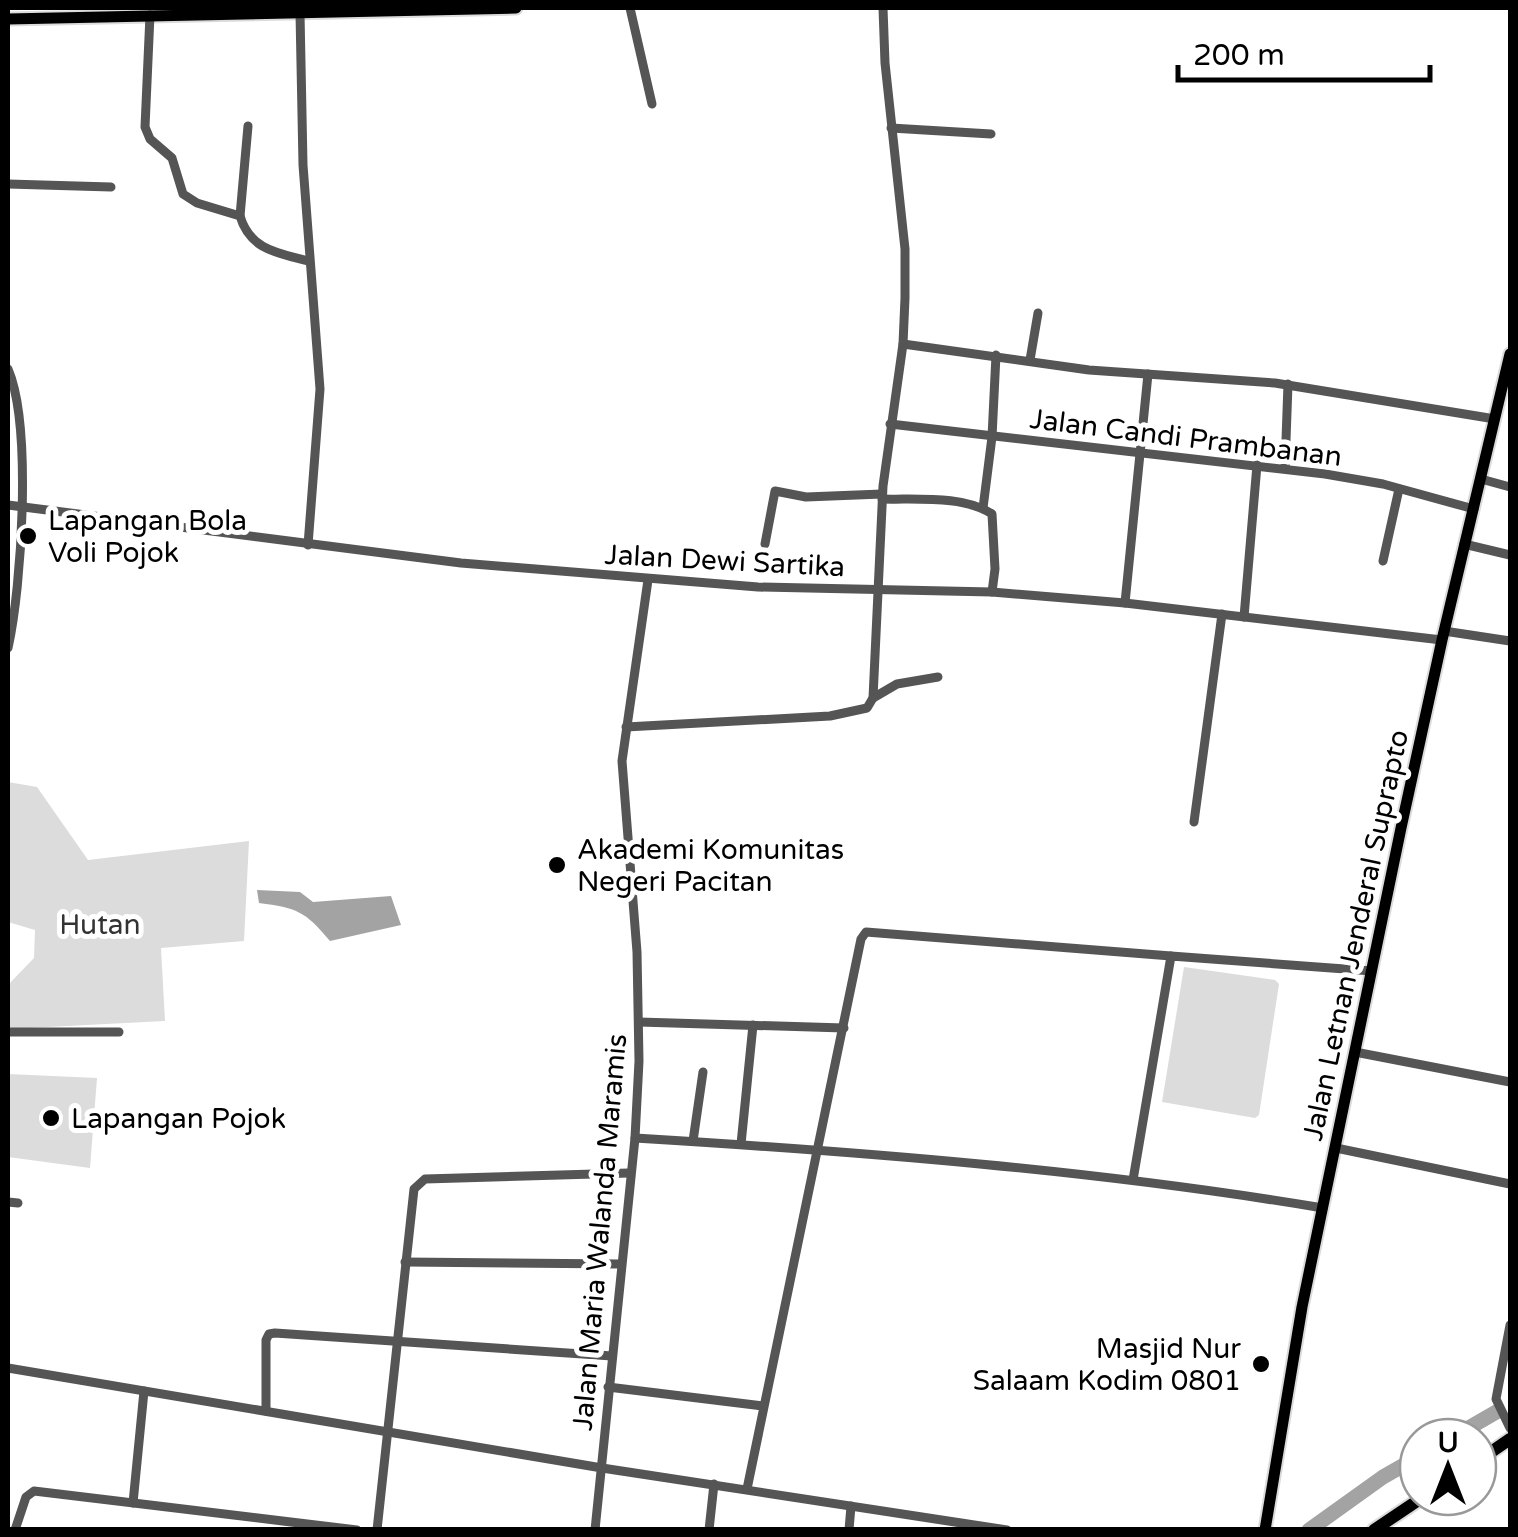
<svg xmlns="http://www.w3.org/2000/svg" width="1518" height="1537" viewBox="0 0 1518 1537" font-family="'Varela Round',sans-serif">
  <rect width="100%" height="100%" fill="#fff"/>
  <g fill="#dcdcdc">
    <polygon points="8,782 37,787 88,860 249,841 244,941 161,948 165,1021 8,1029 8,985 34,958 35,930 8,922"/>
    <polygon points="1184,967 1275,980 1279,984 1259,1115 1255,1118 1162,1102"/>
    <polygon points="8,1074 97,1078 90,1168 8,1157"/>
  </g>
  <path fill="#a3a3a3" d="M 257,890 L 300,892 L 313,902 L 391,896 L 401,925 L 330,941 C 305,911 297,908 259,903 Z"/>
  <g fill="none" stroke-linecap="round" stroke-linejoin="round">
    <g stroke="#a3a3a3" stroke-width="15">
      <polyline points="1453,1437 1498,1411"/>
      <polyline points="1309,1530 1383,1477 1418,1457"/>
    </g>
    <defs>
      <g id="major">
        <polyline points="8,19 516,8"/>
        <polyline points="1265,1530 1302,1307 1401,828 1442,640 1510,354"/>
      </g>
      <g id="highway">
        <polyline points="1478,1461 1510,1439"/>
        <polyline points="1374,1530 1423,1497"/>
      </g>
    </defs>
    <use href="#major" stroke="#dbdbdb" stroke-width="15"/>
    <use href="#highway" stroke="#dbdbdb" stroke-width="16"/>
    <g stroke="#555" stroke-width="9">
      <polyline points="630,8 652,104"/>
      <polyline points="300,13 303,165 320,389 308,545"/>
      <path d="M 150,15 L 145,127 L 150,139 L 172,158 L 183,194 L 197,203 L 240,216 C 250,250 278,253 308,261"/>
      <polyline points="891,128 991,134"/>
      <polyline points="8,184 111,187"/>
      <polyline points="240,216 248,126"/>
      <polyline points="903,344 1089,370 1275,383 1495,419"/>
      <polyline points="1030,360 1038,313"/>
      <path d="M 8,369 C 32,425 22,586 8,648"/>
      <polyline points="890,424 1325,474 1383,484 1474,509"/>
      <polyline points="1285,468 1288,384"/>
      <polyline points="1481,479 1510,487"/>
      <path d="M 882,499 C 915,500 964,495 992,514 L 995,569 L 992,592"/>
      <polyline points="8,505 461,563 758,587 992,592 1125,603 1442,640"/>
      <polyline points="983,508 992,437 996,355"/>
      <polyline points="765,544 775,491 806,497 882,494"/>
      <polyline points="1464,544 1510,555"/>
      <polyline points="1383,561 1399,489"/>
      <polyline points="1125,603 1148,374"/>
      <polyline points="1244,617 1257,465"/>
      <polyline points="1444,631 1510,641"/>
      <polyline points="873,698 897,684 938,677"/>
      <polyline points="626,727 830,716 867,708 873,698 883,486 903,344 905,298 905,249 885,63 883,8"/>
      <polyline points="1194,822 1222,614"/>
      <polyline points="639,1022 844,1028"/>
      <polyline points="8,1032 119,1032"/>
      <polyline points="1355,1052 1510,1082"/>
      <path d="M 635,1138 C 865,1152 1095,1170 1323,1208"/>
      <polyline points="693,1141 703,1072"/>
      <polyline points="741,1144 753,1025"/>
      <polyline points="1336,1148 1510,1184"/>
      <polyline points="1133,1180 1171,956 1372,971"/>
      <polyline points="8,1202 18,1203"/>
      <polyline points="405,1262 620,1264"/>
      <polyline points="1510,1325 1496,1399 1510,1428"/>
      <polyline points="8,1368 602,1468 1007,1530"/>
      <polyline points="608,1387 763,1406"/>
      <polyline points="266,1411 266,1340 269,1334 275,1333 612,1356"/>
      <polyline points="747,1489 861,939 866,932 1171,956"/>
      <polyline points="133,1503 144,1391"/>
      <polyline points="15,1530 26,1497 34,1491 357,1530"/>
      <polyline points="377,1530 414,1189 425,1179 629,1173"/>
      <polyline points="595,1530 635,1138 639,1061 637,952 622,761 648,580"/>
      <polyline points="709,1530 714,1484"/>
      <polyline points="849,1530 851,1506"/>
    </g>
    <use href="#major" stroke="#000" stroke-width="11"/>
    <use href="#highway" stroke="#000" stroke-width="12"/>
  </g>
  <g fill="#000" stroke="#fff" stroke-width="4">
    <circle cx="28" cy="536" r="10"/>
    <circle cx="557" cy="865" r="10"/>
    <circle cx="51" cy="1118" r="10"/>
    <circle cx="1261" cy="1364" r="10"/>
  </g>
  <g text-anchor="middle" stroke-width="10" stroke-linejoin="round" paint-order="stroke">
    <g font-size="28" fill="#000" stroke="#fff">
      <text transform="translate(1186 437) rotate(7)" y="10">Jalan Candi Prambanan</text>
      <text transform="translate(725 560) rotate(3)" y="10">Jalan Dewi Sartika</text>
      <text transform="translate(1355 935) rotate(-78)" y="10">Jalan Letnan Jenderal Suprapto</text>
      <text transform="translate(599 1232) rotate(-85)" y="10">Jalan Maria Walanda Maramis</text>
    </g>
    <g font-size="28" fill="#000" stroke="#fff" text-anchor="start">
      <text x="48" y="530">Lapangan Bola<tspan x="48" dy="32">Voli Pojok</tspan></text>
      <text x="577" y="859">Akademi Komunitas<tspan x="577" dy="32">Negeri Pacitan</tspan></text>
      <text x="71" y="1128">Lapangan Pojok</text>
      <text x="1241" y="1358" text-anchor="end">Masjid Nur<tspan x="1241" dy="32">Salaam Kodim 0801</tspan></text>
    </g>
    <g font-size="28" fill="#333" stroke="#fff">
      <text x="100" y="934">Hutan</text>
    </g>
  </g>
  <rect width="1518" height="1537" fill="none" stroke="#000000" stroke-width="20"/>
  <g transform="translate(1448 1467)"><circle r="48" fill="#ffffff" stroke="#999999" stroke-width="2.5"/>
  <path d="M0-8L18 38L0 25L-18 38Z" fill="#000000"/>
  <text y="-15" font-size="28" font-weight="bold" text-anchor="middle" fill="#000000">U</text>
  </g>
  <path d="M1178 65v15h252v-15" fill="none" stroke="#000000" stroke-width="5"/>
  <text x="1193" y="65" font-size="30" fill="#000000" stroke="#ffffff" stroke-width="8" paint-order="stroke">200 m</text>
</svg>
